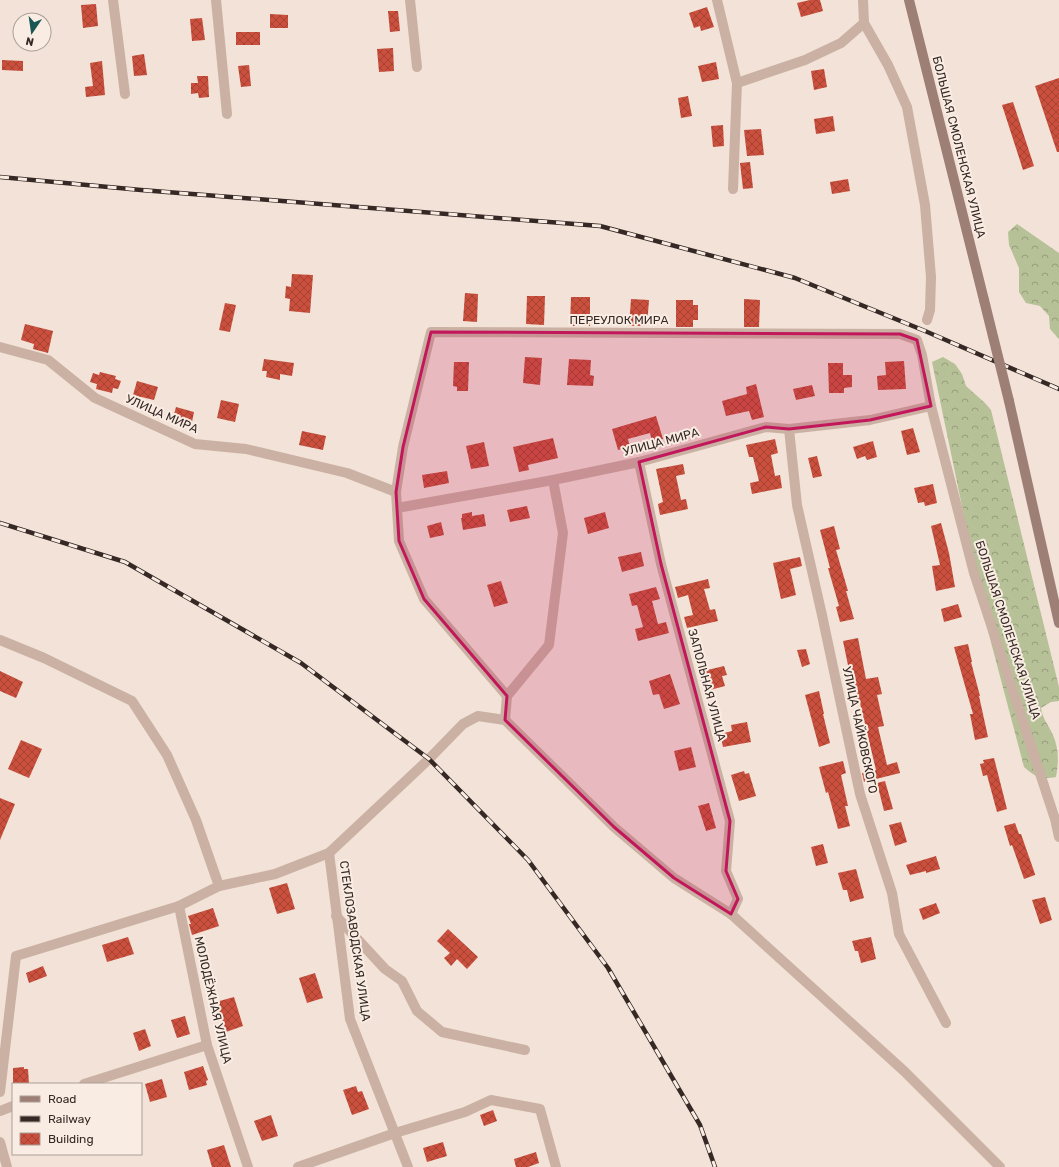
<svg xmlns="http://www.w3.org/2000/svg" width="1059" height="1167" viewBox="0 0 1059 1167" font-family="Rubik,sans-serif">
  <defs>
    <pattern id="forest-crowns" width="20" height="18" patternUnits="userSpaceOnUse"><rect width="20" height="18" fill="#b7c197"/><path d="M2 6a3 3 0 1 1 6 0M12 15a3 3 0 1 1 6 0" fill="none" stroke="#969d7b"/></pattern>
    <pattern id="building-cross-hatch" width="8" height="8" patternUnits="userSpaceOnUse"><rect width="8" height="8" fill="#ca503d"/><path d="M0 0l8 8M0 8l8-8" fill="none" stroke="#a54233"/></pattern>
  </defs>
  <rect width="100%" height="100%" fill="#f2e2d7"/>
  <g fill="url(#forest-crowns)">
    <polygon points="1017,224 1059,253 1059,339 1050,329 1049,316 1040,306 1026,303 1019,292 1019,268 1009,245 1008,232"/>
    <path d="M 943,357 L 955,364 L 962,374 L 966,386 L 985,403 L 991,410 L 1059,687 L 1059,701 L 1051,702 L 1041,708 C 1043,719 1046,721 1051,731 C 1059,746 1059,761 1056,777 C 1040,780 1036,777 1024,767 L 988,631 L 932,362 Z"/>
  </g>
  <g fill="url(#building-cross-hatch)">
    <polygon points="810,0 820,0 823,11 801,17 797,3"/>
    <polygon points="96,4 98,26 83,28 81,5"/>
    <polygon points="707,7 714,27 701,31 700,26 694,28 689,13"/>
    <polygon points="388,11 398,11 400,31 390,32"/>
    <polygon points="270,14 288,15 288,28 270,28"/>
    <polygon points="202,18 205,40 192,41 190,19"/>
    <rect x="236" y="32" width="24" height="13"/>
    <polygon points="393,48 394,71 379,72 377,49"/>
    <polygon points="144,54 147,75 134,76 132,56"/>
    <polygon points="2,60 23,61 23,71 2,70"/>
    <polygon points="102,61 105,95 86,97 85,87 93,86 90,63"/>
    <polygon points="716,62 719,79 702,82 698,66"/>
    <polygon points="249,65 251,86 241,87 238,66"/>
    <polygon points="824,69 827,87 814,90 811,71"/>
    <polygon points="197,76 208,76 209,97 199,98 198,93 191,94 191,83 198,83"/>
    <polygon points="1059,78 1059,152 1057,152 1035,86"/>
    <polygon points="688,96 692,116 681,118 678,98"/>
    <polygon points="1013,102 1034,166 1023,170 1002,105"/>
    <polygon points="833,116 835,131 816,134 814,119"/>
    <polygon points="723,125 724,146 713,147 711,126"/>
    <polygon points="761,129 764,155 747,156 744,130"/>
    <polygon points="750,162 753,188 743,189 740,163"/>
    <polygon points="848,179 850,191 832,194 830,182"/>
    <polygon points="292,274 313,275 310,313 289,311 290,299 285,298 286,286 291,287"/>
    <polygon points="465,293 478,294 477,322 463,321"/>
    <polygon points="527,296 545,296 544,325 526,324"/>
    <polygon points="571,297 590,297 590,326 570,326"/>
    <polygon points="631,299 649,300 647,326 629,326"/>
    <polygon points="744,299 760,300 759,327 744,327"/>
    <polygon points="676,300 693,300 693,305 698,305 698,320 693,320 693,327 676,327"/>
    <polygon points="225,303 236,305 230,332 219,330"/>
    <polygon points="25,324 53,331 48,353 33,349 34,344 21,340"/>
    <polygon points="525,357 542,358 540,385 523,383"/>
    <polygon points="264,359 294,363 292,376 280,374 280,380 266,377 267,371 262,371"/>
    <polygon points="569,359 591,360 590,375 594,376 593,386 567,385"/>
    <polygon points="904,361 906,389 878,390 877,376 886,375 885,362"/>
    <polygon points="454,362 469,362 468,391 457,391 457,387 453,386"/>
    <polygon points="828,363 843,363 843,375 852,375 852,387 844,388 844,393 829,393"/>
    <polygon points="100,372 116,376 115,379 121,381 118,389 113,388 112,393 96,389 97,384 90,382 93,373 99,375"/>
    <polygon points="137,381 158,387 154,400 133,395"/>
    <polygon points="756,384 764,417 752,420 749,411 726,416 722,401 747,394 746,387"/>
    <polygon points="812,385 815,396 796,400 793,389"/>
    <polygon points="221,400 239,404 235,422 217,418"/>
    <polygon points="176,407 194,412 192,422 173,418"/>
    <polygon points="656,416 663,439 652,442 650,433 628,439 630,447 618,450 612,429"/>
    <polygon points="913,428 920,452 907,455 901,431"/>
    <polygon points="302,431 326,436 323,450 299,445"/>
    <polygon points="553,438 558,458 528,465 529,470 519,472 513,447"/>
    <polygon points="775,439 778,453 771,455 775,476 780,475 782,488 752,494 750,483 759,481 753,457 749,457 746,445"/>
    <polygon points="873,441 877,457 867,460 865,456 857,459 853,447"/>
    <polygon points="484,442 489,466 471,469 466,446"/>
    <polygon points="817,456 822,476 813,478 808,458"/>
    <polygon points="683,464 685,474 676,476 681,500 686,499 688,509 660,515 658,504 663,502 656,469"/>
    <polygon points="447,471 449,483 424,488 422,475"/>
    <polygon points="933,484 937,503 925,506 924,502 918,503 914,488"/>
    <polygon points="527,506 530,518 510,522 507,510"/>
    <polygon points="472,512 472,516 484,514 486,526 463,530 461,518 462,518 462,514"/>
    <polygon points="605,512 609,528 588,534 584,518"/>
    <polygon points="441,522 444,535 430,538 427,526"/>
    <polygon points="941,523 949,553 955,587 936,591 932,566 940,565 931,526"/>
    <polygon points="834,526 840,549 836,550 848,591 846,591 854,619 840,622 836,607 839,606 828,568 830,568 820,530"/>
    <polygon points="641,552 644,566 622,572 618,557"/>
    <polygon points="800,557 802,566 790,569 796,595 781,599 773,563"/>
    <polygon points="708,579 710,588 704,589 710,610 715,609 718,621 687,628 684,617 693,615 688,595 678,598 675,587"/>
    <polygon points="501,581 508,603 494,607 487,585"/>
    <polygon points="656,587 660,599 652,601 658,624 666,622 669,633 638,641 635,629 643,627 637,605 632,606 629,594"/>
    <polygon points="958,604 962,617 944,622 941,609"/>
    <polygon points="858,638 866,679 878,677 882,694 877,695 884,726 878,727 887,765 897,762 900,773 864,782 862,773 876,770 860,703 856,704 843,641"/>
    <polygon points="968,644 972,662 971,662 980,696 979,696 988,737 975,740 970,714 973,714 954,647"/>
    <polygon points="806,649 810,664 802,667 797,650"/>
    <polygon points="724,666 727,675 722,676 725,686 710,690 707,680 701,682 699,672"/>
    <polygon points="0,671 23,682 16,698 0,691"/>
    <polygon points="670,674 680,704 664,709 659,694 653,695 649,681"/>
    <polygon points="819,691 824,714 823,714 830,743 819,747 805,695"/>
    <polygon points="747,722 751,742 723,747 720,734 732,731 731,725"/>
    <polygon points="21,740 42,749 29,778 8,769"/>
    <polygon points="691,747 696,767 679,771 674,751"/>
    <polygon points="994,758 1007,809 997,812 987,775 983,776 980,764 984,763 983,760"/>
    <polygon points="843,761 846,773 841,775 848,806 845,806 850,826 838,829 828,792 826,793 819,767"/>
    <polygon points="744,771 745,774 749,773 756,796 739,801 731,775"/>
    <polygon points="885,781 893,809 884,811 877,783"/>
    <polygon points="0,798 15,804 0,840"/>
    <polygon points="709,803 716,828 706,831 698,806"/>
    <polygon points="901,822 907,842 895,846 889,825"/>
    <polygon points="1015,823 1019,834 1021,834 1035,874 1035,875 1024,879 1012,845 1010,846 1004,826"/>
    <polygon points="823,844 828,863 816,866 811,847"/>
    <polygon points="936,856 940,869 926,873 926,871 910,875 906,865"/>
    <polygon points="856,869 864,898 850,902 847,890 843,890 838,873"/>
    <polygon points="287,883 295,909 277,914 269,888"/>
    <polygon points="1045,897 1052,920 1040,924 1032,900"/>
    <polygon points="936,903 940,913 923,920 919,909"/>
    <polygon points="213,908 219,926 192,935 189,924 191,924 188,916"/>
    <polygon points="448,929 478,957 467,969 457,959 451,966 444,958 450,953 437,941"/>
    <polygon points="128,937 134,954 107,962 102,945"/>
    <polygon points="871,937 876,959 861,963 858,951 855,951 852,941"/>
    <polygon points="43,966 47,976 29,983 26,973"/>
    <polygon points="315,973 323,998 307,1003 299,978"/>
    <polygon points="234,997 243,1026 226,1032 216,1002"/>
    <polygon points="185,1016 190,1034 177,1038 171,1020"/>
    <polygon points="145,1029 151,1046 139,1051 133,1033"/>
    <polygon points="203,1066 208,1080 206,1081 207,1085 189,1090 184,1072"/>
    <polygon points="24,1067 24,1069 28,1069 29,1084 13,1084 13,1068"/>
    <polygon points="162,1079 167,1097 150,1102 145,1084"/>
    <polygon points="356,1086 358,1092 362,1091 369,1109 352,1115 343,1090"/>
    <polygon points="493,1110 497,1121 484,1126 480,1115"/>
    <polygon points="271,1115 278,1136 262,1141 254,1121"/>
    <polygon points="443,1142 447,1156 427,1162 423,1148"/>
    <polygon points="224,1145 231,1167 212,1167 207,1150"/>
    <polygon points="536,1152 539,1163 528,1167 516,1167 514,1159"/>
  </g>
  <g fill="none" stroke-linecap="round" stroke-linejoin="round">
    <g stroke="#cab1a3" stroke-width="10">
      <polyline points="113,0 125,94"/>
      <polyline points="216,0 227,114"/>
      <polyline points="410,0 417,67"/>
      <polyline points="717,0 737,83 733,189"/>
      <polyline points="863,0 864,23 888,65 907,107 925,205 931,277 930,310 927,320"/>
      <polyline points="737,83 805,60 841,43 864,23"/>
      <polyline points="0,347 48,360 95,398 195,444 246,449 347,473 396,492"/>
      <polyline points="789,429 797,505 822,615 860,794 892,893 899,934 946,1023"/>
      <polyline points="639,462 661,564 730,821 726,871 738,899 731,914"/>
      <polyline points="397,508 553,480 639,462 766,427 789,429 870,420 931,406"/>
      <polyline points="0,640 44,658 132,701 167,755 196,820 219,886"/>
      <polyline points="507,696 549,645 563,533 553,480"/>
      <polyline points="505,720 507,696 424,599 399,541 396,492 403,447 431,332 900,334 917,340 922,355 931,406 974,573 1055,819 1059,837"/>
      <polyline points="329,853 350,1019 408,1167"/>
      <polyline points="179,906 207,1045 248,1167"/>
      <polyline points="336,916 385,969 402,981 417,1011 442,1032 525,1050"/>
      <polyline points="84,1084 207,1045"/>
      <polyline points="0,1092 16,956 179,906 219,886 275,874 329,853 429,759 463,724 478,716 505,720 614,827 674,878 731,914 904,1071 1000,1167"/>
      <polyline points="0,1111 13,1106"/>
      <polyline points="0,1142 7,1167"/>
      <polyline points="298,1167 395,1133 465,1112 491,1100 540,1109 556,1167"/>
    </g>
    <g stroke="#9d7f75" stroke-width="10">
      <polyline points="909,0 984,300"/>
      <polyline points="1009,401 1059,623"/>
    </g>
    <defs>
      <g id="rail">
        <polyline points="0,177 141,190 600,226 795,278 925,331 1059,389"/>
        <polyline points="0,523 125,562 301,663 429,759 528,860 608,968 700,1125 715,1167"/>
      </g>
    </defs>
    <use href="#rail" stroke="#352825" stroke-width="4.5"/>
    <use href="#rail" stroke="#f9ede3" stroke-width="3" stroke-dasharray="9" stroke-linecap="butt"/>
    <polyline stroke="#9d7f75" stroke-width="10" points="984,300 1009,401"/>
  </g>
  <path fill="#c2185b" fill-opacity="0.2" stroke="#c2185b" stroke-width="3" stroke-linejoin="round" d="M 431,332 L 900,334 L 917,340 L 931,406 L 870,420 L 789,429 L 766,427 L 639,462 L 661,564 L 730,821 L 726,871 L 738,899 L 731,914 L 674,878 L 614,827 L 505,720 L 507,696 L 424,599 L 399,541 L 396,492 L 403,447 Z"/>
  <g text-anchor="middle" stroke-width="4" stroke-linejoin="round" paint-order="stroke">
    <g font-size="12" fill="#352825" stroke="#f9ede3">
      <text transform="translate(959 147) rotate(76)" y="4">БОЛЬШАЯ СМОЛЕНСКАЯ УЛИЦА</text>
      <text x="619" y="324">ПЕРЕУЛОК МИРА</text>
      <text transform="translate(162 414) rotate(24)" y="4">УЛИЦА МИРА</text>
      <text transform="translate(661 442) rotate(-15)" y="4">УЛИЦА МИРА</text>
      <text transform="translate(1008 630) rotate(72)" y="4">БОЛЬШАЯ СМОЛЕНСКАЯ УЛИЦА</text>
      <text transform="translate(707 685) rotate(75)" y="4">ЗАПОЛЬНАЯ УЛИЦА</text>
      <text transform="translate(860 730) rotate(78)" y="4">УЛИЦА ЧАЙКОВСКОГО</text>
      <text transform="translate(355 941) rotate(82)" y="4">СТЕКЛОЗАВОДСКАЯ УЛИЦА</text>
      <text transform="translate(213 1000) rotate(77)" y="4">МОЛОДЁЖНАЯ УЛИЦА</text>
    </g>
  </g>
  <rect x="12" y="1083" width="130" height="72" fill="#f9ede3" stroke="#ab9e97"/>
  <rect x="20" y="1096" width="20" height="6" fill="#9d7f75" stroke="#ab9e97"/>
  <text x="48" y="1103" font-size="12" fill="#352825">Road</text>
  <rect x="20" y="1116" width="20" height="6" fill="#352825" stroke="#ab9e97"/>
  <text x="48" y="1123" font-size="12" fill="#352825">Railway</text>
  <rect x="20" y="1133" width="20" height="12" fill="url(#building-cross-hatch)" stroke="#ab9e97"/>
  <text x="48" y="1143" font-size="12" fill="#352825">Building</text>
  <g transform="translate(32 32) rotate(193)"><circle r="19" fill="#f9ede3" stroke="#ab9e97"/>
  <path d="M0-3L7 15L0 10L-7 15Z" fill="#1a5754"/>
  <text y="-6" font-size="11" font-weight="bold" text-anchor="middle" fill="#352825">N</text>
  </g>
</svg>
